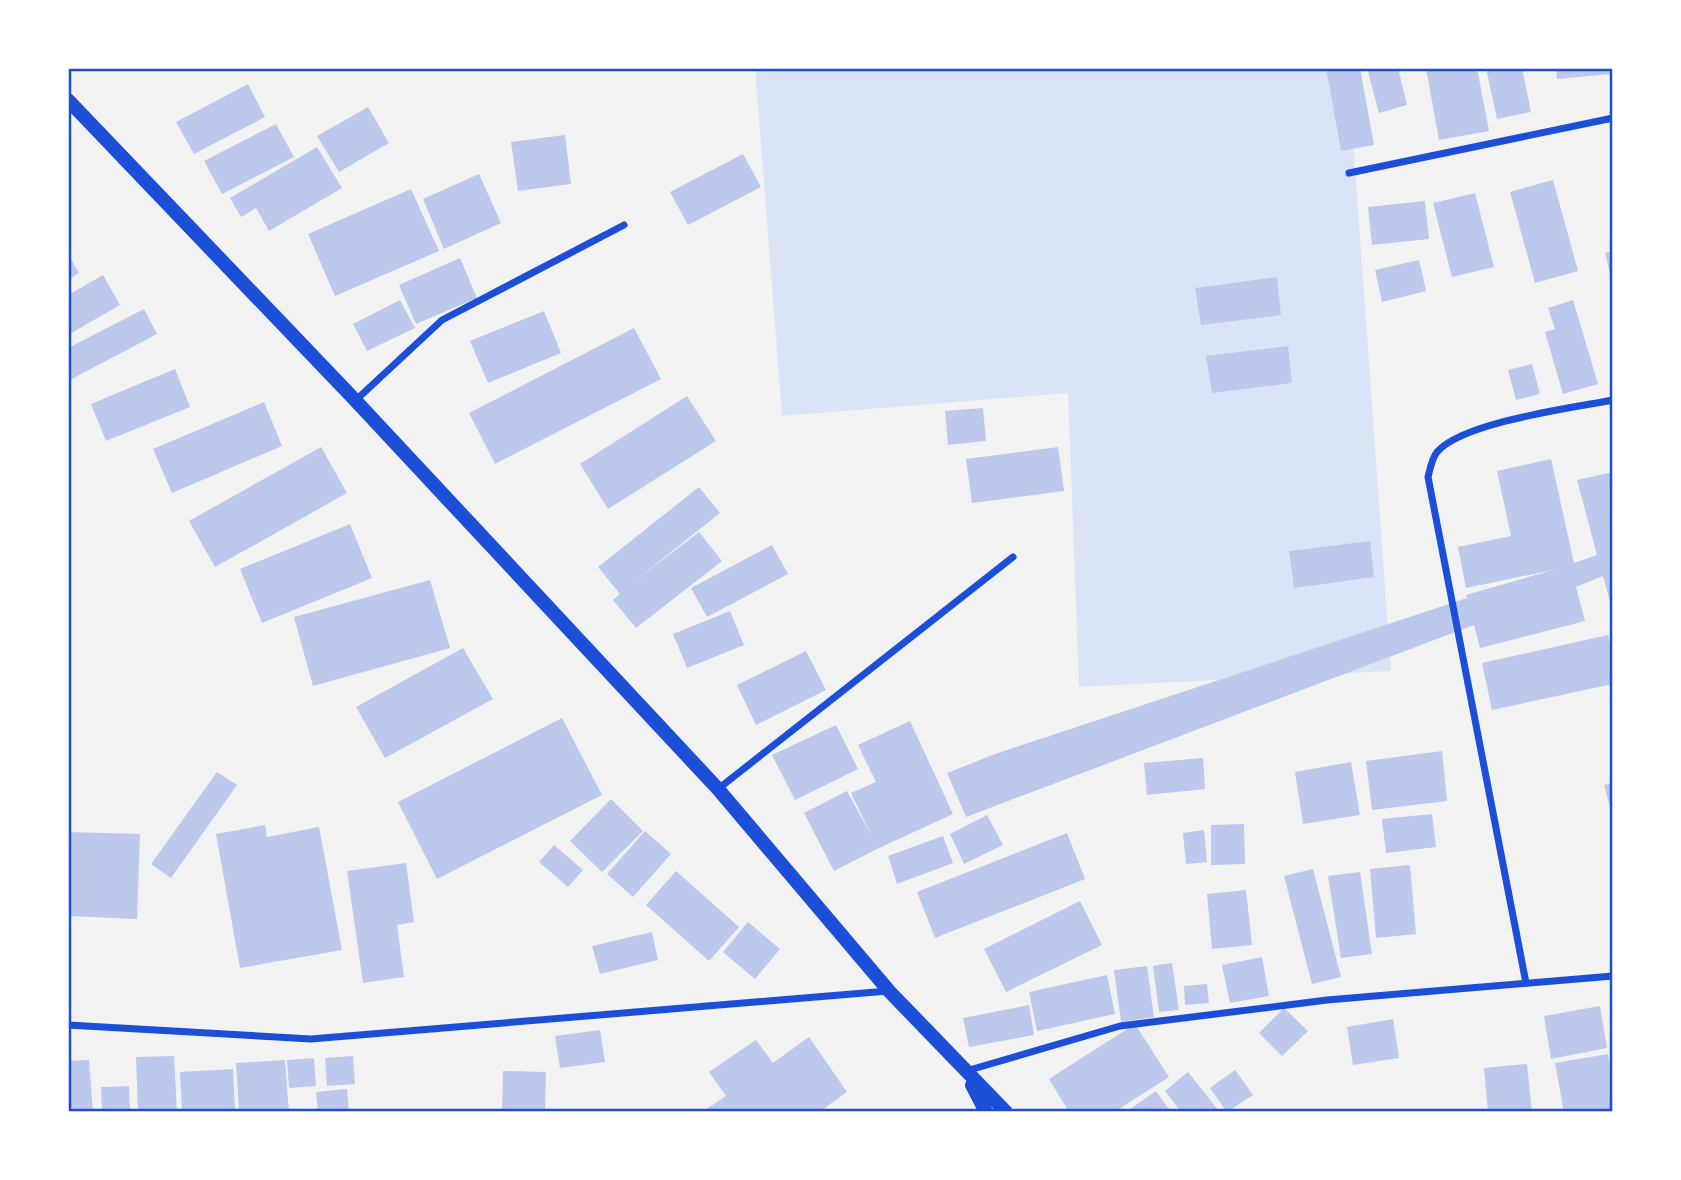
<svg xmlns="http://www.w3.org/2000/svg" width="1681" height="1180" viewBox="0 0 1681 1180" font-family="'Exo 2',sans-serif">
  <rect width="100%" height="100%" fill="#f2f2f2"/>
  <polygon fill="#dbe4f7" points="755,68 1348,68 1391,671 1079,687 1068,393 782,416"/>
  <g fill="#bdc9ec">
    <polygon points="1326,68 1360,68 1374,145 1341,151"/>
    <polygon points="1367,68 1398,68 1407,105 1379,113"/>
    <polygon points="1426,68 1477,68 1489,131 1439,140"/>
    <polygon points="1486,68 1522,68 1531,112 1497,119"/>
    <polygon points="1556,68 1611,68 1611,74 1557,79"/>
    <polygon points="248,84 265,117 194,154 176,122"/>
    <polygon points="368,107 389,143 339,172 317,136"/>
    <polygon points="276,124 294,157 222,194 204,161"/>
    <polygon points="565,135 571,184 518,191 511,142"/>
    <polygon points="317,147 342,188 269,231 256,208 241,217 230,198"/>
    <polygon points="743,154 761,187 688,225 670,192"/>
    <polygon points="479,174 501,223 444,249 423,199"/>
    <polygon points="1553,180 1578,271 1535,283 1510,192"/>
    <polygon points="411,189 439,251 335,296 308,234"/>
    <polygon points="1475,193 1494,267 1452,277 1433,203"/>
    <polygon points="1425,201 1429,239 1372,245 1368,207"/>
    <polygon points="1613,251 1613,282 1612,282 1605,253"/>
    <polygon points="68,254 79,273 68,280"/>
    <polygon points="460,258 477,298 416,324 399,285"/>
    <polygon points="1419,260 1426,291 1382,302 1375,270"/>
    <polygon points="103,275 120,305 68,335 68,295"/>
    <polygon points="1277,277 1281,315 1201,325 1195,288"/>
    <polygon points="400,300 415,328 367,351 353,324"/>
    <polygon points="1573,300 1598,384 1563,394 1545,332 1555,329 1548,308"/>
    <polygon points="144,309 157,334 68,381 68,348"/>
    <polygon points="544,311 561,353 488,383 470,341"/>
    <polygon points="634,328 661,379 495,464 469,413"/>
    <polygon points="1288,346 1292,383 1212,393 1206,356"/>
    <polygon points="1532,364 1540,394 1516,400 1508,370"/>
    <polygon points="175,369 190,407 106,441 91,404"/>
    <polygon points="687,396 716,441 608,509 580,464"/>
    <polygon points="264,402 282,446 172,493 153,449"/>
    <polygon points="983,408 986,441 948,445 945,411"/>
    <polygon points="321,447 347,493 215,567 189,521"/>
    <polygon points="1058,447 1064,491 972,503 966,459"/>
    <polygon points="1551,459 1574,563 1597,555 1577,480 1613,472 1613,613 1603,576 1576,587 1585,621 1480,648 1474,625 966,817 947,773 995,754 1467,598 1466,595 1553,570 1466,588 1458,547 1511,536 1497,471"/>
    <polygon points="699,487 720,513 636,580 699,532 722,561 636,628 613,600 620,594 598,567"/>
    <polygon points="350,524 372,578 262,623 240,569"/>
    <polygon points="1370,541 1374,577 1294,588 1289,551"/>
    <polygon points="772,545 788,574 707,617 691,588"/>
    <polygon points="430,580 450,648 313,686 294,617"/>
    <polygon points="730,611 744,645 687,668 673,634"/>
    <polygon points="1608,635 1613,659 1613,684 1492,710 1482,663"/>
    <polygon points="463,648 493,699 385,758 356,707"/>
    <polygon points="806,651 826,690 756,725 737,685"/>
    <polygon points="562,718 602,795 437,879 398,802"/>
    <polygon points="910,721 953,814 877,849 834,871 804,813 847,791 872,837 851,793 876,782 858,745"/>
    <polygon points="836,725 858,769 795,800 772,755"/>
    <polygon points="1442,751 1447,801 1372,810 1366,761"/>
    <polygon points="1203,758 1205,789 1147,795 1144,763"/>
    <polygon points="1351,762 1360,815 1303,824 1295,772"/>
    <polygon points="217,772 237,785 171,878 151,864"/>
    <polygon points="1613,783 1613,814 1612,814 1604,785"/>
    <polygon points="611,799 643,831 602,872 570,841"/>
    <polygon points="1432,814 1436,847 1386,853 1382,819"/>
    <polygon points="987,815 1003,845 964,864 950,834"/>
    <polygon points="1244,824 1245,864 1211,865 1211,825"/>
    <polygon points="265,825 267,837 319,827 342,950 240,968 216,834"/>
    <polygon points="1204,830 1207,862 1186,864 1183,833"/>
    <polygon points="645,831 671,854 633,897 607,874"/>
    <polygon points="68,832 140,834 137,919 68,916"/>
    <polygon points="1067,833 1085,879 935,938 917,892"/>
    <polygon points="943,836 953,863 897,884 888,856"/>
    <polygon points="554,845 583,870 568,887 539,862"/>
    <polygon points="406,863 414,922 397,925 404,977 363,983 347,871"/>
    <polygon points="1410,865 1416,934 1376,938 1370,869"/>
    <polygon points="1313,869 1341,977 1312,984 1284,876"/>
    <polygon points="676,871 739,927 709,961 646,905"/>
    <polygon points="1360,872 1372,954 1341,958 1328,876"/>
    <polygon points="1246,890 1252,945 1212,949 1207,894"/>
    <polygon points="1080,901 1102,945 1006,992 984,949"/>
    <polygon points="748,922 780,949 755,979 723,952"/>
    <polygon points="652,932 658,960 600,974 592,946"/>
    <polygon points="1262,957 1269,996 1230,1003 1222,965"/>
    <polygon points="1172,963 1179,1010 1159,1012 1153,966"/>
    <polygon points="1147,966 1154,1017 1121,1022 1114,970"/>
    <polygon points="1107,975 1115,1014 1037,1031 1029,992"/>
    <polygon points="1207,984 1209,1003 1185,1005 1184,986"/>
    <polygon points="1029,1005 1034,1035 969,1047 963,1018"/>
    <polygon points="1600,1006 1607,1048 1551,1059 1544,1016"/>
    <polygon points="1284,1008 1308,1031 1282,1056 1259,1033"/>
    <polygon points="1393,1019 1399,1058 1353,1065 1347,1027"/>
    <polygon points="1135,1024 1169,1077 1114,1112 1069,1112 1049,1079"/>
    <polygon points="600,1030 605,1062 560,1068 555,1036"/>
    <polygon points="809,1037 847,1092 819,1112 702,1112 726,1096 709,1072 756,1040 773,1063"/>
    <polygon points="1608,1054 1610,1067 1613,1067 1613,1112 1564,1112 1555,1063"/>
    <polygon points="174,1056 177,1112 138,1112 136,1057"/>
    <polygon points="353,1056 355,1084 327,1086 325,1058"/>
    <polygon points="314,1058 316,1086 289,1088 287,1060"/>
    <polygon points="89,1060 93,1112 68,1112 68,1061"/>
    <polygon points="285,1060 289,1112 239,1112 236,1063"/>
    <polygon points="1527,1064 1532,1112 1488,1112 1484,1068"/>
    <polygon points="233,1069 235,1112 182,1112 180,1072"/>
    <polygon points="1235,1070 1253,1095 1227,1112 1210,1088"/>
    <polygon points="503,1071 546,1072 545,1112 502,1112"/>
    <polygon points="1188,1072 1218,1110 1215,1112 1181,1112 1165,1091"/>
    <polygon points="129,1086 130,1112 102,1112 101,1087"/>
    <polygon points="347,1089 349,1112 318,1112 316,1092"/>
    <polygon points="1156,1091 1171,1112 1126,1112"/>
  </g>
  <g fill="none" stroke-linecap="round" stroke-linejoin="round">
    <g stroke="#1d4ed8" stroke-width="7">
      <polyline points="1349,173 1613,118"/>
      <polyline points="356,400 442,320 624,225"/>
      <polyline points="718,789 1013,557"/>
      <path d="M 1526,983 L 1428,477 C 1430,469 1432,458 1437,452 C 1463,422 1572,408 1613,400"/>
      <polyline points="68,1025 311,1039 888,991"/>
      <polyline points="966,1071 1120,1026 1327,1000 1613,976"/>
    </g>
    <g stroke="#1d4ed8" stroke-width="14">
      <polyline points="68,100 355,400 718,789 889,991 1006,1112"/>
      <polyline points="972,1085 986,1112"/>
    </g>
  </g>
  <rect width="1681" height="1180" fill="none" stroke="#ffffff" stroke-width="140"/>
  <rect x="70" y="70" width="1541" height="1040" fill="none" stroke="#1d4ed8" stroke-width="2.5"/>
</svg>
